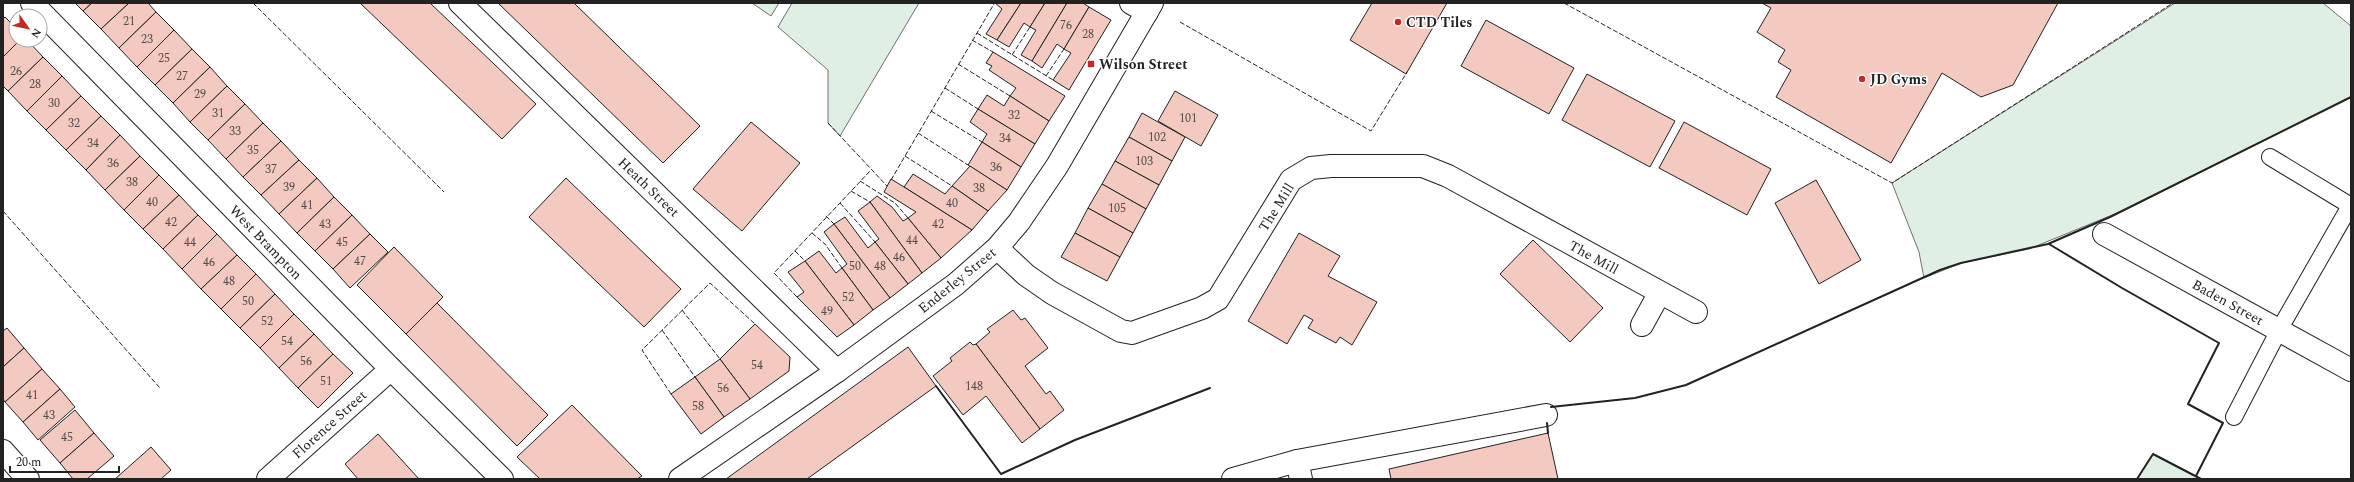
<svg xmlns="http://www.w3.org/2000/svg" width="2354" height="482" viewBox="0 0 2354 482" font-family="Spectral,serif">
  <rect width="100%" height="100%" fill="#fff"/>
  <g fill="#e0efe3" stroke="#6f6f6f">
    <polygon points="752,3 779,3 771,16"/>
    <polygon points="792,3 919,3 840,136 828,123 828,70 778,27"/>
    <polygon points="2175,3 2323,3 2351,26 2351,97 2122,211 2029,249 1961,263 1924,278 1919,252 1892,183"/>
    <polygon points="2153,454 2196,476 2201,479 2137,479"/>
  </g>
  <g fill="#f3c9c0" stroke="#222">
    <polygon points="75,3 92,3 83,11"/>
    <polygon points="92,3 129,3 101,29 83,11"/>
    <polygon points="129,3 148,3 156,12 119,48 101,29"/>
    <polygon points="360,3 430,3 536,104 502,139"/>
    <polygon points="498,3 574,3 700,126 663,163"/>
    <polygon points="995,3 1021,3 997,40 986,34 1002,9"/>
    <polygon points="1021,3 1045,3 1030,27 1024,23 1009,47 997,40"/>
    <polygon points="1045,3 1067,3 1032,61 1021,55 1036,30 1030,27"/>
    <polygon points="1067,3 1083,3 1089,7 1064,49 1057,44 1042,68 1032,61"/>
    <polygon points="1372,3 1447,3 1406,74 1350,40"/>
    <polygon points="1762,3 2058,3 2013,85 1981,97 1942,73 1891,163 1776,97 1791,70 1778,62 1785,50 1757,32 1771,8"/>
    <polygon points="1089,7 1111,20 1069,90 1053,80 1071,53 1064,49"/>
    <polygon points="156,12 174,30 137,67 119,48"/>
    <polygon points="5,17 16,28 16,40 20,40 3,57 3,19"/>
    <polygon points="1486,20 1574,68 1549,114 1461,66"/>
    <polygon points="174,30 192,49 155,85 137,67"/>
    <polygon points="20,40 27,40 43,57 8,91 3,86 3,57"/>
    <polygon points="192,49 210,67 173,103 155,85"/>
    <polygon points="993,52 1065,96 1049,121 1010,96 1016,88 989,70 992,66 986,63"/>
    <polygon points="43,57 62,76 27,111 8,91"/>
    <polygon points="210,67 227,86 190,122 173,103"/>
    <polygon points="1587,74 1675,121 1650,167 1562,120"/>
    <polygon points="62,76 81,96 46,130 27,111"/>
    <polygon points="227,86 245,104 208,140 190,122"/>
    <polygon points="1175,91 1218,115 1201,146 1158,121"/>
    <polygon points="987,95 1004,106 1010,96 1049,121 1035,144 978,109"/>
    <polygon points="81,96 101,116 66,150 46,130"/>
    <polygon points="245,104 263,123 226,159 208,140"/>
    <polygon points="978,109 1035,144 1021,167 982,142 987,134 970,122"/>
    <polygon points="1142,113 1185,137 1172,161 1129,137"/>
    <polygon points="101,116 120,135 86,170 66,150"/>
    <polygon points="751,122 800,163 742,231 693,189"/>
    <polygon points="1684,122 1771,169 1747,215 1659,168"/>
    <polygon points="263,123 281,141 243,177 226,159"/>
    <polygon points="120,135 140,156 105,190 86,170"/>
    <polygon points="1129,137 1172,161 1159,185 1115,161"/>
    <polygon points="281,141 299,160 261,195 243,177"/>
    <polygon points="982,142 1021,167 1007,190 968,165"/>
    <polygon points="140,156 159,175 124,210 105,190"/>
    <polygon points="299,160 317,178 279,214 261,195"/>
    <polygon points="1115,161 1159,185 1146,209 1102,184"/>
    <polygon points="970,166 1007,190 988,211 952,186"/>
    <polygon points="913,174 945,194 952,186 988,211 972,230 904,187"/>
    <polygon points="159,175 179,195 143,229 124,210"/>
    <polygon points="317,178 334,197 297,233 279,214"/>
    <polygon points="566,178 681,289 644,327 529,217"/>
    <polygon points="891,179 904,187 972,230 941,258 908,218 916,212 884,192"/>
    <polygon points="1816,180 1861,260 1819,284 1775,203"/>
    <polygon points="1102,184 1146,209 1133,233 1088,208"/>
    <polygon points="179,195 198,215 163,249 143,229"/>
    <polygon points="877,196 892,207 903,221 908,218 941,258 922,273 870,202"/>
    <polygon points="334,197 352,215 315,251 297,233"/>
    <polygon points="870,202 922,273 908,284 875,242 879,239 858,211"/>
    <polygon points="1088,208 1133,233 1120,257 1075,233"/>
    <polygon points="198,215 217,234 182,269 163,249"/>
    <polygon points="352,215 370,234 333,269 315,251"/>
    <polygon points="845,217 868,248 875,242 908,284 890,298 834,224"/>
    <polygon points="834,224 890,298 873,310 842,268 847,264 824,232"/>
    <polygon points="1075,233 1120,257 1107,281 1061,257"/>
    <polygon points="1299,233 1340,256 1328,276 1377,302 1352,345 1340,337 1336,343 1308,328 1313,320 1304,315 1287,344 1248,321"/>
    <polygon points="217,234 237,255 201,289 182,269"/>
    <polygon points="370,234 388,252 350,288 333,269"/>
    <polygon points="1533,240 1603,308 1570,342 1500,274"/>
    <polygon points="394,247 443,297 406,334 357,285"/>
    <polygon points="819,251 836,273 842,268 873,310 854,325 805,261"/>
    <polygon points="237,255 256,274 221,309 201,289"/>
    <polygon points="805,261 854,325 837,337 797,297 804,292 788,272"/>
    <polygon points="256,274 275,294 240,328 221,309"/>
    <polygon points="275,294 294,314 260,348 240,328"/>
    <polygon points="437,303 548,415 517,446 406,334"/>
    <polygon points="1013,310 1021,320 1025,318 1048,348 1025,366 1046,394 1050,391 1064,410 1040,429 976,344 990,332 987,329"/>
    <polygon points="294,314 314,334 279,368 260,348"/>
    <polygon points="755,324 790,357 789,371 750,399 720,359"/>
    <polygon points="7,328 24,348 3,367 3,331"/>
    <polygon points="314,334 333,354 298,388 279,368"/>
    <polygon points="970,342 973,345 976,344 1040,429 1022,443 986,396 963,415 933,376 952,361 950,358"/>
    <polygon points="908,347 936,386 807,479 726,479"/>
    <polygon points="24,348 42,369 5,402 3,399 3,367"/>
    <polygon points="333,354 353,373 318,408 298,388"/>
    <polygon points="720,359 750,399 724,417 695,377"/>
    <polygon points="42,369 60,389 23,422 5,402"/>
    <polygon points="695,377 724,417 701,434 671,394"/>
    <polygon points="60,389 75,407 38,440 23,422"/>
    <polygon points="572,405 642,476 637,479 540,479 517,457"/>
    <polygon points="75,410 94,433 60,463 40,440"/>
    <polygon points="94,433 114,456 87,479 73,479 60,463"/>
    <polygon points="1548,433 1558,479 1391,479 1389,469"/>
    <polygon points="378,434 419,479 358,479 345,464"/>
    <polygon points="151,447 171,470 161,479 115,479"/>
  </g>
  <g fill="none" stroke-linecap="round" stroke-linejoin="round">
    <defs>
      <g id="service">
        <polyline points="2270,157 2351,206"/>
        <polyline points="2234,417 2279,330 2350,206"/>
      </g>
      <g id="minor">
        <polyline points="32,3 391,369 502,479"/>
        <polyline points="460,3 837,371"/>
        <polyline points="1131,3 1147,12"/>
        <polyline points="2104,234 2351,370"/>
        <polyline points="997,248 1026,275 1052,293 1121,331 1132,333 1202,308 1218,299 1291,180 1311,168 1331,166 1423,166 1448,176 1696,312"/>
        <polyline points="1642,325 1659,294"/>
        <polyline points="3,451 28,479"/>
        <polyline points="1297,461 1301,479"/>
        <polyline points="268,479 391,369"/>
        <polyline points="1233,479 1297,461 1546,415"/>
      </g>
      <polyline id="tertiary" points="680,479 837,371 956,284 997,248 1019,222 1057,166 1152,3"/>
    </defs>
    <use href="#service" stroke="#222" stroke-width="18"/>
    <use href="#minor" stroke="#222" stroke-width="24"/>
    <use href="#tertiary" stroke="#222" stroke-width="24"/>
    <use href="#service" stroke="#fff" stroke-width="16"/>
    <use href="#minor" stroke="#fff" stroke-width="22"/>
    <use href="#tertiary" stroke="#fff" stroke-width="22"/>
    <g stroke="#222" stroke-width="1" stroke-dasharray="5 2" stroke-linecap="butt">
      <polyline points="253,3 444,192"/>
      <polyline points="1564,3 1892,183 2173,3"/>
      <polyline points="1180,22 1371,131 1407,72"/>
      <polyline points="977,33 1053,80"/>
      <polyline points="972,40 993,52"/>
      <polyline points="1012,55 1030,27"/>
      <polyline points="958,64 1010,96"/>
      <polyline points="1046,76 1064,49"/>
      <polyline points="945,88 978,109"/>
      <polyline points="931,111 982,142"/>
      <polyline points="828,123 887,186 887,185"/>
      <polyline points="918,133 968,165"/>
      <polyline points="905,156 952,186"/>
      <polyline points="891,180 994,4"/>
      <polyline points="860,181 895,203 908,218"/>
      <polyline points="851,191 870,202"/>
      <polyline points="840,203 875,242"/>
      <polyline points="3,211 160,388"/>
      <polyline points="826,216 834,224"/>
      <polyline points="812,233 825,244 842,268"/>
      <polyline points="795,251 805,261"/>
      <polyline points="797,297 774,273 871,170"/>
      <polyline points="682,310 720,359"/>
      <polyline points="662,330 695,377"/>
      <polyline points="671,394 642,350 710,283 755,324"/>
    </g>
    <g stroke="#222" stroke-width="2">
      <polyline points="2049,244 2122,288 2219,343 2188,404 2223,423 2196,476"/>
      <polyline points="936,386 1001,474 1075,440 1210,388"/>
      <polyline points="1551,407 1635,398 1686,385 1940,270 1961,263 2048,244 2110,217 2351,97"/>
      <polyline points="1547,423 1548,433"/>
      <polyline points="2137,479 2153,454 2201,479"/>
    </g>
  </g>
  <g fill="#c62828" stroke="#fff" stroke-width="1.5">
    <circle cx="1398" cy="22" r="4"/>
    <rect x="1087" y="60" width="8" height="8" rx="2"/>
    <circle cx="1862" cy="79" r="4"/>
  </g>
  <g text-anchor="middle" stroke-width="3" stroke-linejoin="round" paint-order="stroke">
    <g font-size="12" fill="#564c4a">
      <text x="129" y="25">21</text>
      <text x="1066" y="29">76</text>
      <text x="1088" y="38">28</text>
      <text x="147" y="43">23</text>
      <text x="164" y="62">25</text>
      <text x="16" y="75">26</text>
      <text x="182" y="80">27</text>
      <text x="35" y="88">28</text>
      <text x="200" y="98">29</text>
      <text x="54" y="107">30</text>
      <text x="218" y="117">31</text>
      <text x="1014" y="119">32</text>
      <text x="1188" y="122">101</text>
      <text x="74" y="127">32</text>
      <text x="235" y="135">33</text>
      <text x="1157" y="141">102</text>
      <text x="1005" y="142">34</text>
      <text x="93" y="147">34</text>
      <text x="253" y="154">35</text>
      <text x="1144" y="165">103</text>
      <text x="113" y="167">36</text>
      <text x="996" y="171">36</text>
      <text x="271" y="173">37</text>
      <text x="132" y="186">38</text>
      <text x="289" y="191">39</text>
      <text x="979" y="192">38</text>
      <text x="152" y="206">40</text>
      <text x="952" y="207">40</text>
      <text x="307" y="209">41</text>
      <text x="1117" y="212">105</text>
      <text x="171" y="226">42</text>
      <text x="325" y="228">43</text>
      <text x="938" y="228">42</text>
      <text x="912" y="244">44</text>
      <text x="190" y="246">44</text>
      <text x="342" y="246">45</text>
      <text x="899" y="261">46</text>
      <text x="360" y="265">47</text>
      <text x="209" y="266">46</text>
      <text x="855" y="270">50</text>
      <text x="880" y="270">48</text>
      <text x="229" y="285">48</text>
      <text x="848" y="301">52</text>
      <text x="248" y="305">50</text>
      <text x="827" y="315">49</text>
      <text x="267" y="325">52</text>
      <text x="287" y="345">54</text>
      <text x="306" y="365">56</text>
      <text x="757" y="369">54</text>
      <text x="326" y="385">51</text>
      <text x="974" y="390">148</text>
      <text x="723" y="392">56</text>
      <text x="32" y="399">41</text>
      <text x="698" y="410">58</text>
      <text x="49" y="419">43</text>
      <text x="67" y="441">45</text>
    </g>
    <g font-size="14" font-weight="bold" fill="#222" stroke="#fff" text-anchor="start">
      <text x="1406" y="27">CTD Tiles</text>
      <text x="1099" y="69">Wilson Street</text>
      <text x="1870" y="84">JD Gyms</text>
    </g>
    <g font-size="14" fill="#222" stroke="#fff">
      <text transform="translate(649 187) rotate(44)" y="5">Heath Street</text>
      <text transform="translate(1276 207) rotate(-58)" y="5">The Mill</text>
      <text transform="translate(266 242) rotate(46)" y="5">West Brampton</text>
      <text transform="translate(1594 257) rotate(29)" y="5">The Mill</text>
      <text transform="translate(957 280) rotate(-39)" y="5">Enderley Street</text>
      <text transform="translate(2228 302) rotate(29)" y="5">Baden Street</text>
      <text transform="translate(329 424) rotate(-42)" y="5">Florence Street</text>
    </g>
  </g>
  <rect width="2354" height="482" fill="none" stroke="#222222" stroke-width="8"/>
  <g transform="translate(28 28) rotate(123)"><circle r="19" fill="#ffffff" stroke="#a7a7a7"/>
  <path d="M0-3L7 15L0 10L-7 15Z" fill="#c62828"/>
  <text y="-6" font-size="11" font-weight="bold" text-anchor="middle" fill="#222222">N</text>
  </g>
  <path d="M10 466v6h109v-6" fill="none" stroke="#222222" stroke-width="2"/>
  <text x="16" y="466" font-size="12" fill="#222222" stroke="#ffffff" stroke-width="3" paint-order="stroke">20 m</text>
</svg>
